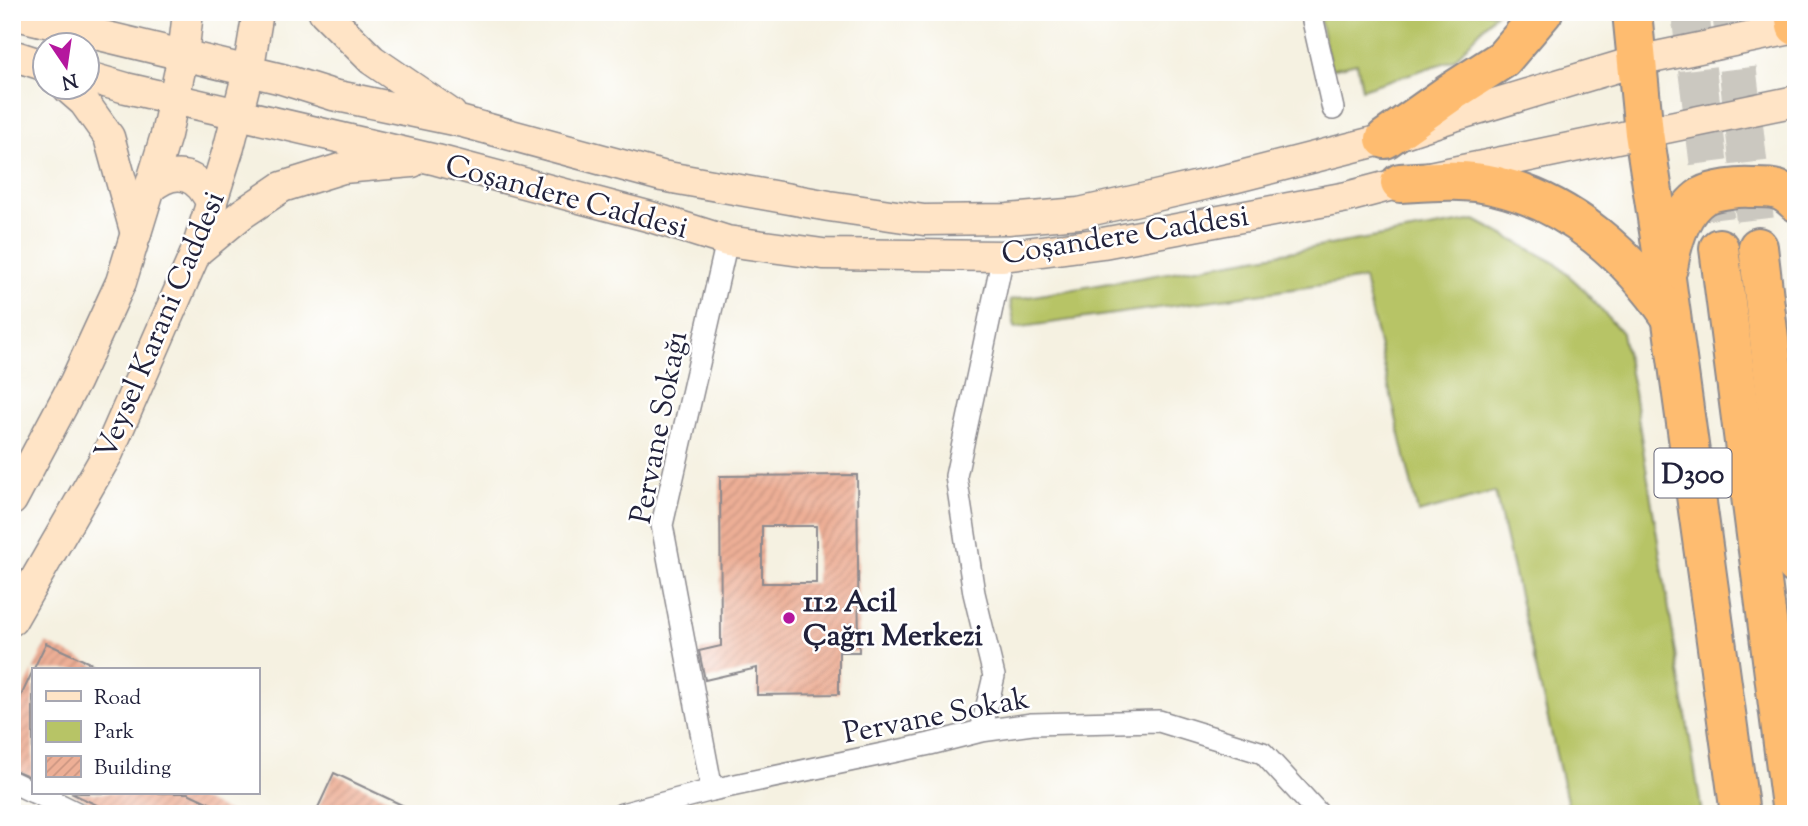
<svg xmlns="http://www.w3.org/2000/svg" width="1808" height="826" viewBox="0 0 1808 826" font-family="'Sorts Mill Goudy',serif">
  <defs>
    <pattern id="building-hatch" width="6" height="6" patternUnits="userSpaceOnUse" patternTransform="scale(1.75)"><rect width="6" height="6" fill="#edaf96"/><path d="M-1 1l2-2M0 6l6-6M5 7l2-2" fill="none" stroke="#cb9682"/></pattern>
  </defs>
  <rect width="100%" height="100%" fill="#fff"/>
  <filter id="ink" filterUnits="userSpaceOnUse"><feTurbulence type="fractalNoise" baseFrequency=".0143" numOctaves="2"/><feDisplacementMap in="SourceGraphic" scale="14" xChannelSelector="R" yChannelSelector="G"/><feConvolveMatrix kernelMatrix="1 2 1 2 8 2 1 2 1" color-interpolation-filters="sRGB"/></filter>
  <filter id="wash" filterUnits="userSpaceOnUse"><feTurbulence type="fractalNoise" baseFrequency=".00686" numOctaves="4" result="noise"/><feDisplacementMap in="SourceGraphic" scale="28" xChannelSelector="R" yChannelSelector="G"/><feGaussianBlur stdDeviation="1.57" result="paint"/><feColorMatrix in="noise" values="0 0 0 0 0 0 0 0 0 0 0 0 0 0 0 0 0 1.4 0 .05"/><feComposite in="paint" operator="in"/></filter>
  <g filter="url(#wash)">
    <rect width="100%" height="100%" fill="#f5f1e1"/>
    <g fill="#b7c466" stroke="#6c7350" stroke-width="2">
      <polygon points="1318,12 1497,12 1454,60 1362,89 1357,63 1331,69"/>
      <polygon points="1475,220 1554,262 1579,285 1622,333 1634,393 1702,814 1570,814 1495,492 1418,513 1364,279 1015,328 1010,300"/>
    </g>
    <g id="blocks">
      <g fill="url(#building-hatch)" fill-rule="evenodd">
        <path d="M 857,475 L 859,652 L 839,652 L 839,694 L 757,695 L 757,668 L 705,680 L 699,651 L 721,646 L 720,476 ZM 762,526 L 816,526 L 816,583 L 762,583 Z"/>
        <polygon points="46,643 105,670 33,670 33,778 12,769 12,715"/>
        <polygon points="334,773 421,814 315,814"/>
        <polygon points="71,793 188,793 233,814 116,814"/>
      </g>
    </g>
  </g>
  <g filter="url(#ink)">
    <use href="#blocks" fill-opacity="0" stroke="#8c8a8e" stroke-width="2"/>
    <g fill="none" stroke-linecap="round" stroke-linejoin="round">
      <g stroke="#cbc8c0" stroke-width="38" stroke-dasharray="38 19" stroke-linecap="butt">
        <polyline points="1690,12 1719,248"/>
        <polyline points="1731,12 1758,247"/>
      </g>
      <defs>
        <g id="street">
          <polyline points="1311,12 1333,109"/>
          <polyline points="981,731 994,676 974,593 956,476 1003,256"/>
          <polyline points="12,782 33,792"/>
          <polyline points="712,790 662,525 727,241"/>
          <polyline points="36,793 79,814"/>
          <polyline points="622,814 712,790 930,744 981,731 1032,724 1159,721 1263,753 1319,814"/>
        </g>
        <g id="secondary">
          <polyline points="324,12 372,60 451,114"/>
          <polyline points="12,14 282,79 333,95 463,122 662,176 829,206 924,220 1008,219 1079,213 1151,197 1233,178 1385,139 1454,116 1637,61 1796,28"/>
          <polyline points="12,55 46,66"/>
          <polyline points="88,77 126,88 437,160 651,217 727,241 823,254 1003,256 1103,243 1347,197 1400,183 1796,101"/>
          <polyline points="68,88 84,102 109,137 136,234"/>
          <path d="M 150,188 C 177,166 198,174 212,204"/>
          <polyline points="196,252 242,214 282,187 343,168 412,162"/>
          <polyline points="12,500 75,382 121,282 166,135 183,56 188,12"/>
          <polyline points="12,620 108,453 196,252 229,147 248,72 258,12"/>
        </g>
        <g id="highway">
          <polyline points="1632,12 1644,133 1664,264 1740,814"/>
          <polyline points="1794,12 1796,26"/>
          <polyline points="1385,139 1450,93 1503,59 1543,12"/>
          <path d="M 1400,183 C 1433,181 1466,178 1497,186 C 1570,203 1630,257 1671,317"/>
          <polyline points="1758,247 1796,565"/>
          <polyline points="1719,248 1792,814"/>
          <path d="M 1668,268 C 1672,243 1680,211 1703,196 C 1714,190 1739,187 1751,188 C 1772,188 1781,187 1796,202"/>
        </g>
      </defs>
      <use href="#street" stroke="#8c8a8e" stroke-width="24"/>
      <use href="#secondary" stroke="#8c8a8e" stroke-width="33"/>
      <use href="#highway" stroke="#8c8a8e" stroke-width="42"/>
      <use href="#street" stroke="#fff" stroke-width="21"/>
      <use href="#secondary" stroke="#ffe4c6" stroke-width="30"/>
      <use href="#highway" stroke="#febc70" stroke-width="38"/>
    </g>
  </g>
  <circle fill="#b5179e" stroke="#fff" stroke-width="2.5" cx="789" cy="618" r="7"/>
  <g text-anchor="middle" stroke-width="5" stroke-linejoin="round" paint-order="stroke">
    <rect fill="#fff" stroke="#646476" stroke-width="2" x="1654.5" y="448.5" width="77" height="49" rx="5"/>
    <g font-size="28" font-weight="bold" fill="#22223b">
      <text x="1693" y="483">D300</text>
    </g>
    <g font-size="30" fill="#22223b" stroke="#fff">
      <text transform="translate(567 196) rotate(15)" y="10">Coşandere Caddesi</text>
      <text transform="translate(1125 234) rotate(-9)" y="10">Coşandere Caddesi</text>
      <text transform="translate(159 325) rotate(-67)" y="10">Veysel Karani Caddesi</text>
      <text transform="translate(658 427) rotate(-79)" y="10">Pervane Sokağı</text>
      <text transform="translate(936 715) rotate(-11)" y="10">Pervane Sokak</text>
    </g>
    <g font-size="30" font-weight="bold" fill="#22223b" stroke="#fff" text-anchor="start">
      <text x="803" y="611">112 Acil<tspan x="803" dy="34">Çağrı Merkezi</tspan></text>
    </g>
  </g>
  <rect width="1808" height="826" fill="none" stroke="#fff" stroke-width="42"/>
  <rect x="32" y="668" width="228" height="126" fill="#ffffff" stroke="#a7a7b1" stroke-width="2"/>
  <rect x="46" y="691" width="35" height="10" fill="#ffe4c6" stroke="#a7a7b1" stroke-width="2"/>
  <text x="94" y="704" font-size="21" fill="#22223b">Road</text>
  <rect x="46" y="721" width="35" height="21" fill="#b7c466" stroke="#a7a7b1" stroke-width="2"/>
  <text x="94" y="738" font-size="21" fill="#22223b">Park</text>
  <rect x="46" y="756" width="35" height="21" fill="url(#building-hatch)" stroke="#a7a7b1" stroke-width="2"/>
  <text x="94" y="774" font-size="21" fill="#22223b">Building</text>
  <g transform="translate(66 66) rotate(167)"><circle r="33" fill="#ffffff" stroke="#a7a7b1" stroke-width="2"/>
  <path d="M0-5L12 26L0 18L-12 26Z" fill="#b5179e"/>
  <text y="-10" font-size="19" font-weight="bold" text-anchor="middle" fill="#22223b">N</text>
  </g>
</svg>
